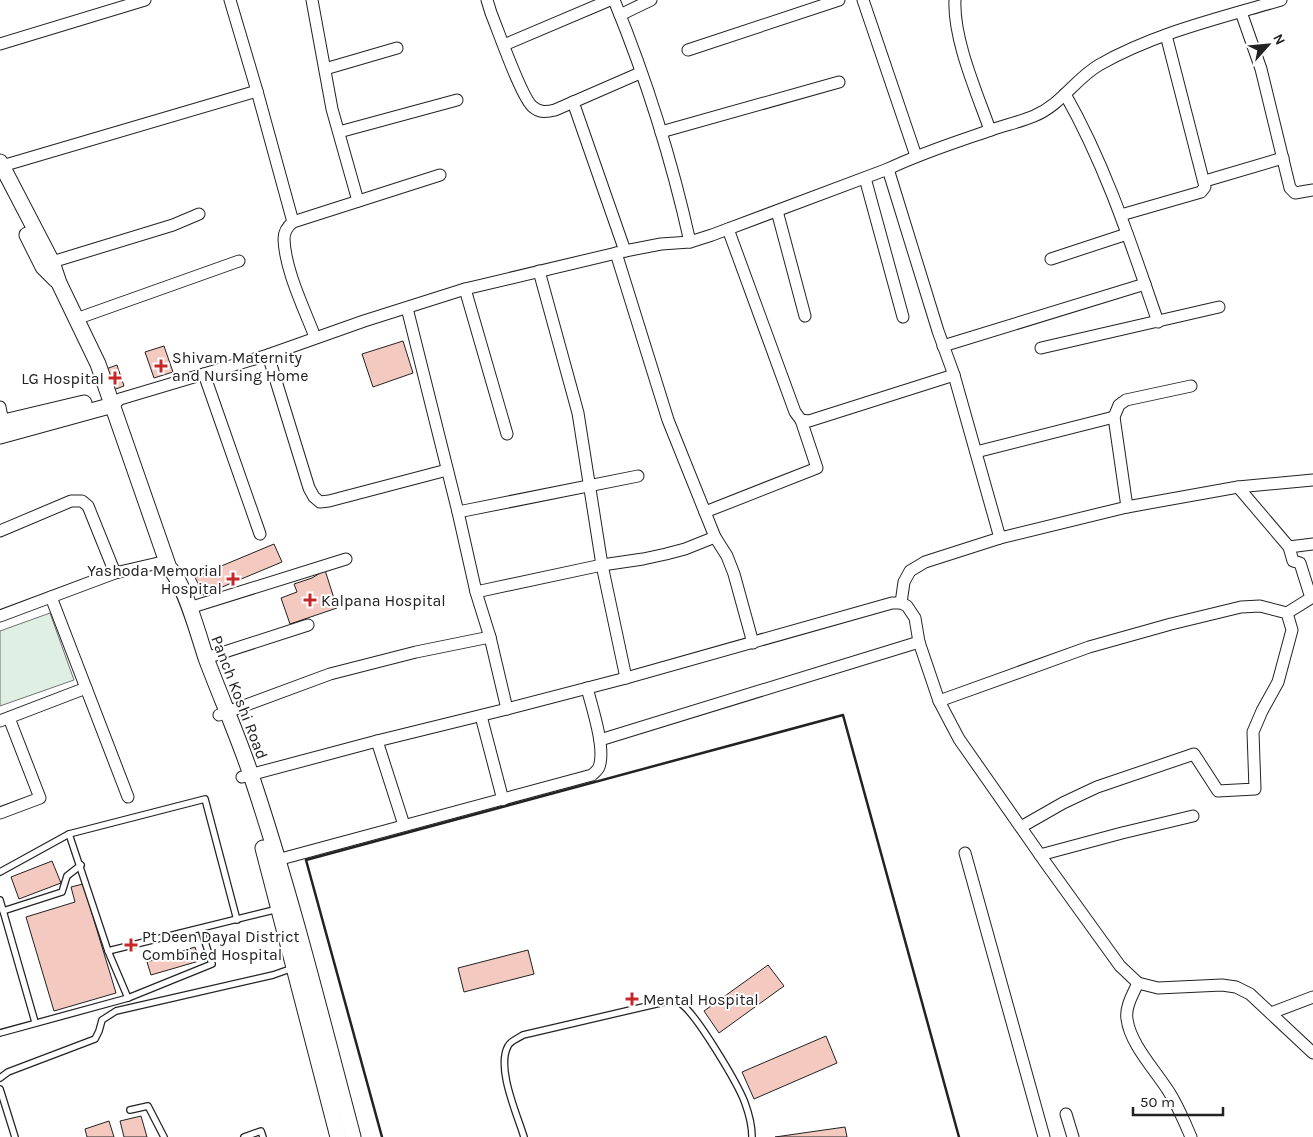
<svg xmlns="http://www.w3.org/2000/svg" width="1313" height="1137" viewBox="0 0 1313 1137" font-family="Karla,sans-serif">
  <rect width="100%" height="100%" fill="#fff"/>
  <polygon fill="#e0efe3" stroke="#6f6f6f" points="50,613 74,680 0,706 0,631"/>
  <g fill="#f3c9c0" stroke="#222">
    <polygon points="403,341 413,373 373,387 362,354"/>
    <polygon points="164,346 173,372 154,378 145,352"/>
    <polygon points="117,365 124,386 113,390 106,369"/>
    <polygon points="274,544 282,562 203,595 195,577"/>
    <polygon points="325,570 337,608 290,624 281,598 297,592 294,584 312,578"/>
    <polygon points="52,861 61,883 19,899 11,877"/>
    <polygon points="83,884 116,993 54,1011 26,917 75,902 71,887"/>
    <polygon points="195,947 199,961 151,975 147,962"/>
    <polygon points="528,950 534,974 464,992 458,968"/>
    <polygon points="768,965 784,986 719,1033 704,1011"/>
    <polygon points="826,1036 837,1063 754,1099 742,1072"/>
    <polygon points="141,1116 147,1137 124,1137 120,1121"/>
    <polygon points="109,1121 114,1137 87,1137 85,1129"/>
    <polygon points="845,1127 847,1137 775,1137"/>
  </g>
  <g fill="none" stroke-linecap="round" stroke-linejoin="round">
    <defs>
      <g id="lane">
        <polyline points="69,834 108,951 278,909"/>
        <polyline points="0,872 69,834 205,799 237,920"/>
        <polyline points="0,900 35,1022"/>
        <polyline points="3,911 62,892 67,876 81,865"/>
        <polyline points="108,951 128,998"/>
        <polyline points="0,1033 128,998 212,964 201,929"/>
        <polyline points="0,1078 8,1072 95,1039 99,1031 102,1020 116,1011 273,975 293,968"/>
        <polyline points="0,1089 15,1137"/>
        <polyline points="130,1110 148,1106 164,1137"/>
        <polyline points="244,1137 261,1131 263,1137"/>
        <path d="M 524,1137 C 517,1114 496,1068 508,1046 C 510,1041 519,1038 523,1035 L 669,1001 C 673,1001 677,1001 680,1003 C 696,1013 738,1084 745,1103 C 749,1114 752,1126 752,1137"/>
      </g>
      <g id="street">
        <polyline points="230,0 257,91 293,222"/>
        <polyline points="312,0 332,109 358,201"/>
        <path d="M 487,0 L 491,13 C 498,30 522,99 533,107 C 540,113 547,112 555,110 L 640,73"/>
        <path d="M 614,0 C 646,78 672,161 690,242"/>
        <polyline points="863,0 916,156"/>
        <path d="M 955,0 C 953,39 977,93 990,130"/>
        <polyline points="1241,12 1261,69 1290,188 1295,193 1313,190"/>
        <polyline points="620,15 651,0"/>
        <polyline points="0,44 145,0"/>
        <polyline points="504,45 610,0"/>
        <polyline points="688,50 839,0"/>
        <polyline points="325,69 397,48"/>
        <path d="M 1065,94 C 1106,166 1131,244 1158,322"/>
        <polyline points="573,102 625,251"/>
        <polyline points="339,132 457,100"/>
        <polyline points="661,132 839,82"/>
        <polyline points="2,166 257,91"/>
        <polyline points="888,169 938,331 954,375 1000,538"/>
        <polyline points="865,178 903,317"/>
        <polyline points="1205,181 1283,158"/>
        <polyline points="777,211 805,316"/>
        <polyline points="1121,215 1201,192 1205,187 1166,35"/>
        <polyline points="728,229 795,412 801,420 809,421 954,375"/>
        <polyline points="616,253 668,420 715,537 727,556 734,574 753,643"/>
        <polyline points="1051,259 1127,234"/>
        <polyline points="52,262 173,225 199,214"/>
        <polyline points="539,271 578,413 602,565 626,678"/>
        <polyline points="465,289 507,434"/>
        <polyline points="407,308 458,512 476,592 490,637 507,709"/>
        <polyline points="76,319 239,261"/>
        <path d="M 315,337 C 304,308 285,270 284,239 C 284,232 288,226 293,222 L 440,175"/>
        <polyline points="943,346 1145,284"/>
        <polyline points="1041,348 1219,307"/>
        <polyline points="268,355 309,488 314,497 320,502 329,501 447,470"/>
        <polyline points="204,374 260,534"/>
        <path d="M 113,405 L 120,399 L 268,355 L 364,321 L 465,289 L 625,251 L 661,244 L 690,242 L 712,235 L 888,169 C 921,153 956,142 991,130 C 1005,125 1020,122 1034,116 C 1061,105 1075,79 1099,65 C 1155,33 1220,18 1281,0"/>
        <polyline points="0,407 3,422"/>
        <polyline points="976,452 1114,417"/>
        <polyline points="1238,487 1289,547 1293,561 1300,563 1311,598 1287,613"/>
        <polyline points="1127,507 1114,417 1119,405 1126,400 1191,386"/>
        <polyline points="458,512 638,476"/>
        <polyline points="705,512 817,468 801,420"/>
        <polyline points="0,531 71,501 82,501 88,506 115,573"/>
        <polyline points="1289,547 1313,544"/>
        <polyline points="476,592 602,565 643,559 666,554 685,549 715,537"/>
        <polyline points="51,597 128,797"/>
        <polyline points="901,603 904,582 910,571 925,562 1000,538 1127,507 1238,487 1313,480"/>
        <polyline points="189,608 346,559"/>
        <polyline points="0,616 115,573 167,561"/>
        <polyline points="206,658 308,625"/>
        <polyline points="939,701 1089,647 1171,624 1241,607 1260,606 1287,613 1292,630 1278,682 1262,711 1253,732 1255,789 1218,791 1194,754 1097,787 1063,803 1021,827"/>
        <polyline points="219,715 330,674 416,652 490,637"/>
        <polyline points="481,716 503,800"/>
        <polyline points="0,721 86,688"/>
        <polyline points="600,740 919,642"/>
        <polyline points="377,741 404,825"/>
        <polyline points="242,777 377,741 507,709 626,678 892,603 901,603 907,606 915,618 919,642 939,701 959,739 1045,862 1120,966 1138,983 1158,988 1222,985 1236,987 1250,994 1313,1053"/>
        <polyline points="0,813 40,798 9,718"/>
        <polyline points="965,853 1044,1137"/>
        <polyline points="1040,855 1122,833 1193,816"/>
        <path d="M 277,860 L 592,775 C 594,773 598,770 599,767 C 606,749 592,707 587,688"/>
        <path d="M 1138,983 C 1133,994 1125,1007 1127,1019 C 1130,1044 1156,1071 1169,1092 C 1178,1106 1184,1121 1191,1137"/>
        <polyline points="1271,1013 1313,997"/>
        <polyline points="1066,1114 1073,1137"/>
      </g>
      <g id="secondary">
        <path d="M 0,162 L 52,262 L 59,283 L 98,364 L 169,568 C 184,581 199,637 206,658 C 221,698 238,736 251,775 C 291,894 321,1016 353,1137"/>
        <polyline points="27,235 43,267 56,280"/>
        <polyline points="0,423 84,403"/>
        <polyline points="0,436 113,405"/>
        <polyline points="263,848 338,1137"/>
      </g>
    </defs>
    <use href="#lane" stroke="#222" stroke-width="8"/>
    <use href="#street" stroke="#222" stroke-width="13"/>
    <use href="#secondary" stroke="#222" stroke-width="17"/>
    <use href="#lane" stroke="#fff" stroke-width="5.5"/>
    <use href="#street" stroke="#fff" stroke-width="11"/>
    <use href="#secondary" stroke="#fff" stroke-width="15"/>
    <polyline stroke="#222" stroke-width="2.5" points="382,1137 306,860 843,715 959,1137"/>
  </g>
  <g fill="#c62828" stroke="#fff" stroke-width="2">
    <path d="M158.5 358.5h5v5h5v5h-5v5h-5v-5h-5v-5h5z"/>
    <path d="M112.5 370.5h5v5h5v5h-5v5h-5v-5h-5v-5h5z"/>
    <path d="M230.5 571.5h5v5h5v5h-5v5h-5v-5h-5v-5h5z"/>
    <path d="M307.5 592.5h5v5h5v5h-5v5h-5v-5h-5v-5h5z"/>
    <path d="M128.5 937.5h5v5h5v5h-5v5h-5v-5h-5v-5h5z"/>
    <path d="M629.5 991.5h5v5h5v5h-5v5h-5v-5h-5v-5h5z"/>
  </g>
  <g text-anchor="middle" stroke-width="4" stroke-linejoin="round" paint-order="stroke">
    <g font-size="16" fill="#222" stroke="#fff" text-anchor="start">
      <text x="172" y="363">Shivam Maternity<tspan x="172" dy="18">and Nursing Home</tspan></text>
      <text x="104" y="384" text-anchor="end">LG Hospital</text>
      <text x="222" y="576" text-anchor="end">Yashoda Memorial<tspan x="222" dy="18">Hospital</tspan></text>
      <text x="321" y="606">Kalpana Hospital</text>
      <text x="142" y="942">Pt Deen Dayal District<tspan x="142" dy="18">Combined Hospital</tspan></text>
      <text x="643" y="1005">Mental Hospital</text>
    </g>
    <g font-size="16" fill="#222" stroke="#fff">
      <text transform="translate(240 697) rotate(69)" y="6">Panch Koshi Road</text>
    </g>
  </g>
  <g transform="translate(1268 45) rotate(63)" stroke="#ffffff" stroke-width="4" paint-order="stroke">
  <path d="M0-4L9 19L0 12L-9 19Z" fill="#222222"/>
  <text y="-8" font-size="14" font-weight="bold" text-anchor="middle" fill="#222222">N</text>
  </g>
  <path d="M1133 1107v8h90v-8" fill="none" stroke="#222222" stroke-width="2.5"/>
  <text x="1140" y="1107" font-size="15" fill="#222222" stroke="#ffffff" stroke-width="4" paint-order="stroke">50 m</text>
</svg>
